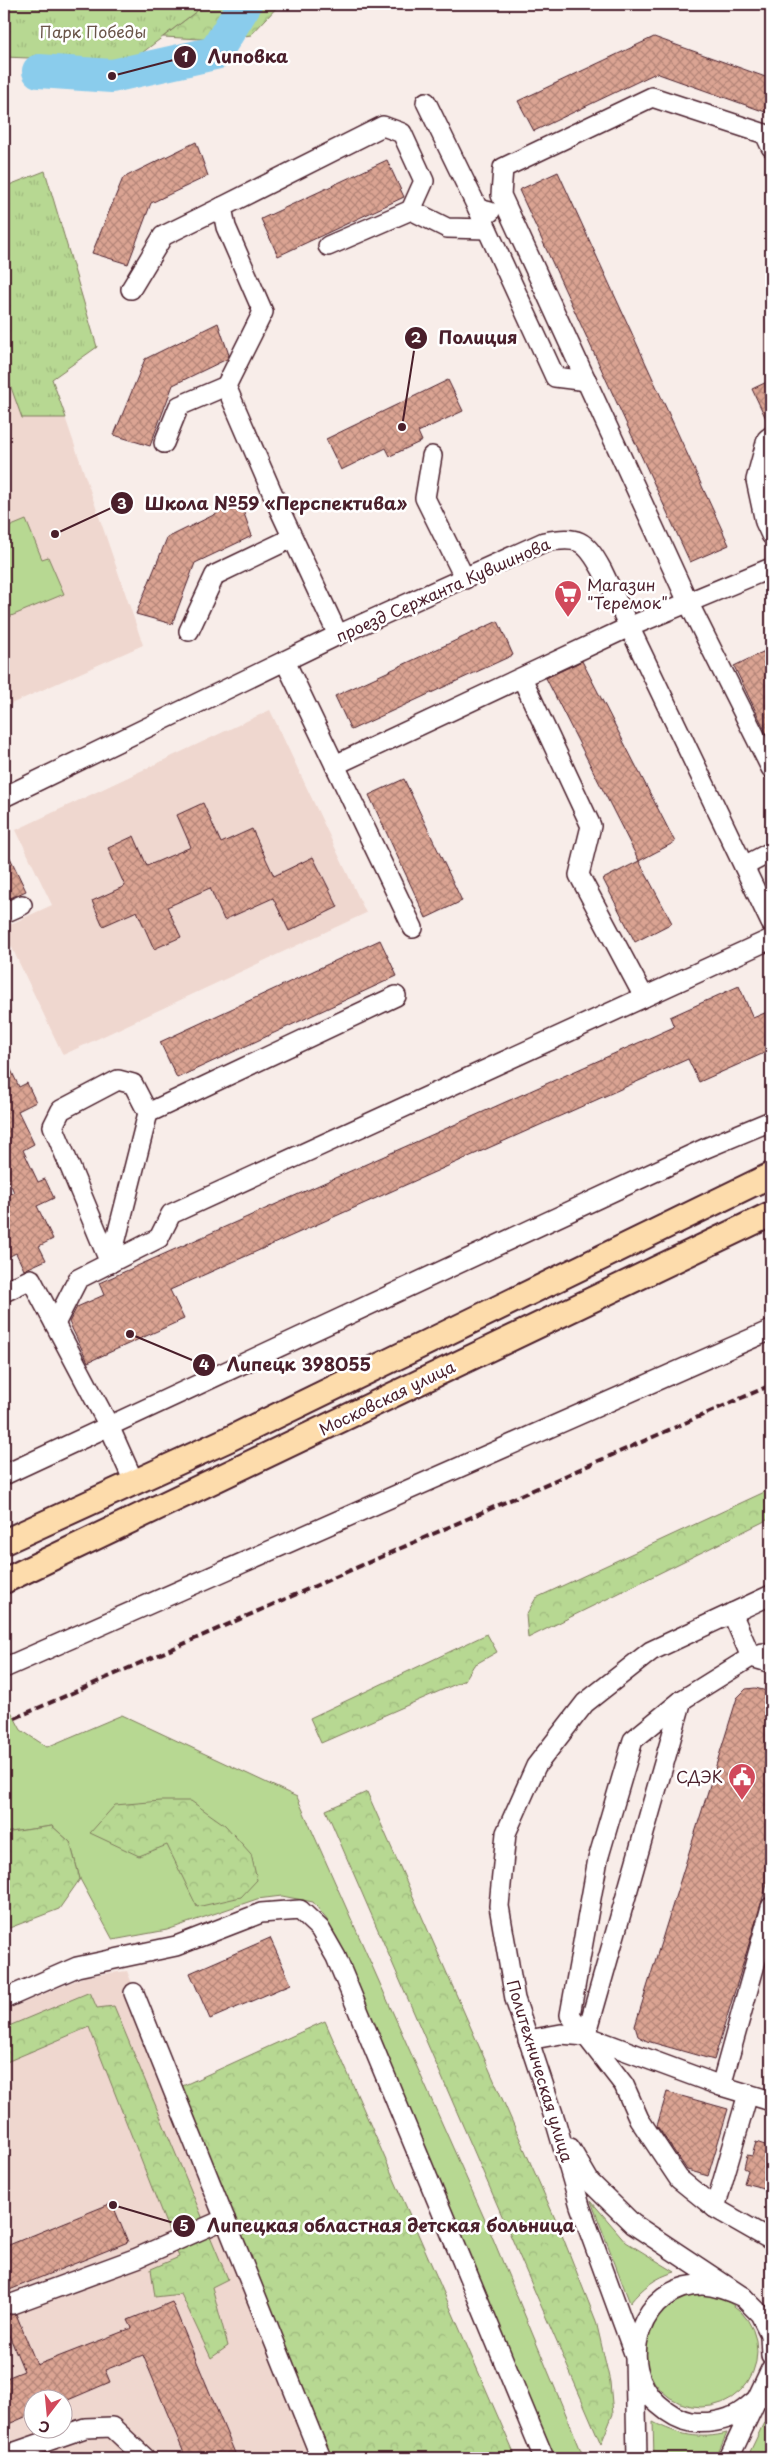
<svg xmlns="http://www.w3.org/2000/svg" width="775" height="2462" viewBox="0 0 775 2462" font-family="'Playpen Sans',sans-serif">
  <defs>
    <pattern id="forest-crowns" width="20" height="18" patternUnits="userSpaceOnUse" patternTransform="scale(1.25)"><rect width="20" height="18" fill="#b7d892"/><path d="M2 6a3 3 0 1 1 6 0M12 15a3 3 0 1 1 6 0" fill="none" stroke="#9fb97e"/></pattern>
    <pattern id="park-tufts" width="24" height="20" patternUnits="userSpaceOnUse" patternTransform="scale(1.25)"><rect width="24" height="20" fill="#b7d892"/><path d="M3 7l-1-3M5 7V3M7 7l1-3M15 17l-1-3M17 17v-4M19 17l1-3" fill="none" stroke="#9fb97e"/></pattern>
    <pattern id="building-cross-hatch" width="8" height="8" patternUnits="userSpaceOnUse" patternTransform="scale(1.25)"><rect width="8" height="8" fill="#dba493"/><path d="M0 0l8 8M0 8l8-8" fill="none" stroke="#b48578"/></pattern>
  </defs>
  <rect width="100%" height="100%" fill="#f8ede9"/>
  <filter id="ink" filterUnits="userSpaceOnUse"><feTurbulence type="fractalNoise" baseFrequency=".02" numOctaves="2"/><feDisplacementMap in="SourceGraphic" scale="10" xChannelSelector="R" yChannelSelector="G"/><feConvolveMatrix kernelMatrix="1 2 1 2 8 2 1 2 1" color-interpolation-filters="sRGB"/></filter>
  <g filter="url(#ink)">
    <g fill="#efd7cf" fill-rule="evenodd">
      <polygon points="45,171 97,347 52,379 143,645 4,707 4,187"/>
      <polygon points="270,710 366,913 63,1055 4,931 4,927 52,905 16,830"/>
      <path d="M 127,1971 L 323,2458 L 4,2458 L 4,2011 L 86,1976 ZM 32,2400 L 62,2400 L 62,2430 L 32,2430 Z"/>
    </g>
    <g fill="#b7d892" stroke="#807c5e">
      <polygon points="26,520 42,559 48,557 64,594 4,619 4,529"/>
      <polygon points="4,1698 21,1730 47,1747 122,1715 297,1797 489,2229 584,2458 555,2458 327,1920 313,1902 282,1896 257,1899 167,1930 113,1940 80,1879 70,1842 52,1826 4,1833"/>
      <path d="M 591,2201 L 626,2242 L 675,2272 C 656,2277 642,2288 630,2303 Z"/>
      <circle cx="701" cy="2351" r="56"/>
      <polygon points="771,2410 771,2458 747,2458 769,2412"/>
      <path d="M 653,2422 C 678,2435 700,2440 727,2433 L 716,2458 L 654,2458 Z"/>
    </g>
    <g fill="url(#forest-crowns)" stroke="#807c5e">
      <polygon points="206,4 280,4 251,35 220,40 163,37"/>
      <polygon points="771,1489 771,1518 528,1638 526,1615 536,1598"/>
      <polygon points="487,1634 497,1652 474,1665 465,1680 321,1743 310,1718"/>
      <polygon points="367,1792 560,2230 596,2321 610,2382 613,2414 601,2444 326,1810"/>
      <polygon points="161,1801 191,1801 225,1825 251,1854 257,1880 241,1897 197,1907 167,1845 139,1856 90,1833 115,1805"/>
      <polygon points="52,1826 70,1842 80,1879 59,1909 4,1930 4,1833"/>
      <polygon points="90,1992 97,2008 114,2006 228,2279 212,2287 228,2346 211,2358 181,2294 155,2297 151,2269 179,2257 89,2027 4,2063 4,2028"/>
      <polygon points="325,2021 516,2458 332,2458 178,2088"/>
    </g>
    <g fill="url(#park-tufts)" stroke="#807c5e">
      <polygon points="4,4 206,4 130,62 4,57"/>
      <polygon points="45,171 97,347 52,379 66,418 22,418 4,368 4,187"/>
    </g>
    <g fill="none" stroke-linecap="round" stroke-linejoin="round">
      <polyline stroke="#8accec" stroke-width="34" points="39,71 112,76 215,53 245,4"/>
    </g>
    <g fill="url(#building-cross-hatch)" stroke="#4a1f2b">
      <polygon points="654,37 771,79 771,114 656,73 534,131 518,101"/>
      <polygon points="196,142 208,176 151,203 128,264 92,253 123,178"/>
      <polygon points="387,160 404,197 278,256 261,219"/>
      <polygon points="558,172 729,545 690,562 519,190"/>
      <polygon points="218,323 229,355 227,359 173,385 150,446 114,435 145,359"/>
      <polygon points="448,380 463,411 418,432 422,441 390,456 386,448 341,470 326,439"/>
      <polygon points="771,380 771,425 769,425 752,389"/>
      <polygon points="240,502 252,536 195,563 172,624 136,614 167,538"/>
      <polygon points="498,621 513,655 351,730 335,696"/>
      <polygon points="771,648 771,743 734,666"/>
      <polygon points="582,661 675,842 639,861 546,678"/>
      <polygon points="404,779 462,901 426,918 369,795"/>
      <polygon points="203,803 221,843 252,829 274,876 313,857 338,907 289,931 273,898 224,920 210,888 167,907 181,937 154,949 137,911 103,926 92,901 125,886 108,848 134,836 147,866 191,847 177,815"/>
      <polygon points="4,845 26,891 4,901"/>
      <polygon points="639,861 672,923 635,942 603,879"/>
      <polygon points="380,940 397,976 177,1078 160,1042"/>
      <polygon points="739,986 753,1018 767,1012 771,1020 771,1050 699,1082 688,1059 170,1290 184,1319 88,1362 69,1322 77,1307 104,1295 99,1283 674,1027 670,1017"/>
      <polygon points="4,1055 19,1087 27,1083 36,1102 18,1111 34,1144 23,1150 38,1182 45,1179 54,1198 37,1206 53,1239 39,1246 46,1260 24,1270 16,1253 8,1257 4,1247 4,1197 14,1192 4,1171"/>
      <polygon points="755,1688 771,1692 771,1871 714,2060 647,2041 638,2036 635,2026 737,1698 746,1689"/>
      <polygon points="270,1938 291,1984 210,2019 190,1973"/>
      <polygon points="667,2092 728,2109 708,2176 687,2170 657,2126"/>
      <polygon points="756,2142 771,2147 771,2190 744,2183 748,2170 744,2168 747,2155 752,2156"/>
      <polygon points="112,2203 128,2242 7,2291 8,2294 4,2296 4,2247"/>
      <polygon points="172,2302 237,2458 186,2458 143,2355 105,2370 110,2382 68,2400 32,2400 32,2414 4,2426 4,2379 24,2371 4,2323 4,2311 10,2315 16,2314 37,2365 132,2328 128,2320"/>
    </g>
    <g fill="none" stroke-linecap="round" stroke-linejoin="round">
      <defs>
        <g id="minor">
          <polyline points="426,102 478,209 490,212"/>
          <polyline points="771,147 765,134 652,97 503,168 501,195 688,602 771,768"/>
          <polyline points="478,209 555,377 587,381"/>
          <polyline points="328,246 411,210 447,228 487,229"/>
          <polyline points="131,289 163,236 222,207"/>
          <polyline points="771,436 767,439 756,480 765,522 771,535"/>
          <polyline points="164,443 179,406 226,386"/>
          <polyline points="432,456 425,498 465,579"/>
          <polyline points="189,631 215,575 292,538"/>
          <polyline points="338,635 278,506 226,386 263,312 226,227 222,207 383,126 402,133 424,181 411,210"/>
          <polyline points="285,661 413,928"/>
          <polyline points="522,678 591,826 579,875 644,997"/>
          <polyline points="335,765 629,627 771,568"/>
          <path d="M 4,797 L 338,635 L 544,542 C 578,536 585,539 602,570 L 771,923"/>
          <polyline points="744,866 771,852"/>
          <polyline points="4,913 22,905"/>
          <polyline points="110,1263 148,1113 396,996"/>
          <polyline points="110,1263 53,1126 61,1110 118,1080 133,1084 148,1113"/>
          <polyline points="4,1292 31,1279 109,1426 134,1482"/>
          <polyline points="55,1324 78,1279 159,1238 171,1214 771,939"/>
          <polyline points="4,1475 706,1148 771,1121"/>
          <polyline points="732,1613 751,1657 763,1653"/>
          <polyline points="4,1668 771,1330"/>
          <polyline points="134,1993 321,2458"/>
          <polyline points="4,1999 77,1967 176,1946 261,1913 300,1910 320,1929 336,1957 544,2458"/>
          <polyline points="586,2036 682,1700 751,1657 771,1663"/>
          <polyline points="586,2036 570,2015 598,1859 633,1740 682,1700"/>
          <polyline points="528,2040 561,2034 586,2036"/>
          <polyline points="721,2086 771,1907"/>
          <polyline points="771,2101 721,2086 586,2036 624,2085 639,2119 679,2179 715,2208 771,2240"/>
          <polyline points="570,2148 590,2182 633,2224 743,2297 760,2314 771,2336"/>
          <polyline points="715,2208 748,2094"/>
          <path d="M 743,2297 C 730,2291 718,2286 703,2285 C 641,2284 614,2365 658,2404 C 667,2412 679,2420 691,2422 C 707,2424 726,2421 739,2413 C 751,2406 756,2396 771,2394"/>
          <polyline points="12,2304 137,2258 225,2219"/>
          <polyline points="770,2335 771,2355"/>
          <polyline points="4,2456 85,2428 112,2427 145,2458"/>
          <polyline points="637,2458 635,2356 580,2206 556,2123 515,1999 499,1906 506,1833 536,1766 585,1703 651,1651 771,1595"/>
          <polyline points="729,2458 771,2369"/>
        </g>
        <g id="major">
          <polyline points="4,1542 229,1439 771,1175"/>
          <polyline points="4,1581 771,1214"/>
        </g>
      </defs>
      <use href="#minor" stroke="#4a1f2b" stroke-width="22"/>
      <use href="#major" stroke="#4a1f2b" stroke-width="28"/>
      <use href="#minor" stroke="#fff" stroke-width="19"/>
      <use href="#major" stroke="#fddcac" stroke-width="24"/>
      <polyline stroke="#4a1f2b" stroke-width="4" stroke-dasharray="8 4" stroke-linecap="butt" points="4,1723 771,1385"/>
    </g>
  </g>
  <defs>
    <symbol id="supermarket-pin" viewBox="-11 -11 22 30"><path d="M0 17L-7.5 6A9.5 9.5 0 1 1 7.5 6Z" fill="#d1495b" stroke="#fff"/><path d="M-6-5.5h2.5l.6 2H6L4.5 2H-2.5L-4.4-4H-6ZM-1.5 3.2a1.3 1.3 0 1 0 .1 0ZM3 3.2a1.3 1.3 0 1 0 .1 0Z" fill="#fff"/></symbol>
    <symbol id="civic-pin" viewBox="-11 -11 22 30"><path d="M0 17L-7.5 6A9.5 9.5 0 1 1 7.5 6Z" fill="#d1495b" stroke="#fff"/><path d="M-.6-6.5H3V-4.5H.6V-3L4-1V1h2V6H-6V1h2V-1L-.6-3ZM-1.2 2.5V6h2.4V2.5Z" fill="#fff"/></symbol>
  </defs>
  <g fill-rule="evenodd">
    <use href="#supermarket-pin" x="552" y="578" width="32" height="43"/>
    <use href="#civic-pin" x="726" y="1761" width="32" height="43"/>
  </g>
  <g text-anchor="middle" stroke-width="5" stroke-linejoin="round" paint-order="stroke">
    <g font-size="16" fill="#6b564a" stroke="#fff">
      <text x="93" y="38">Парк Победы</text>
    </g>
    <g font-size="16" fill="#4a1f2b" stroke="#fff" text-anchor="start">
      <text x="587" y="591">Магазин<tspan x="587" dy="18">"Теремок"</tspan></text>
      <text x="723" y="1783" text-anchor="end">СДЭК</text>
    </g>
    <g font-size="16" fill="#4a1f2b" stroke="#fff">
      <text transform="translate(443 590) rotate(-24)" y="6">проезд Сержанта Кувшинова</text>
      <text transform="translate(387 1398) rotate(-26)" y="6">Московская улица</text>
      <text transform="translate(540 2071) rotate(73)" y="6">Политехническая улица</text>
    </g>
  </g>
  <path fill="none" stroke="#4a1f2b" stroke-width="2" d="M112 76L185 57M402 427L416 338M55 534L122 503M130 1334L204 1365M113 2205L184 2226"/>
  <g fill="#4a1f2b" stroke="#fff" stroke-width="2">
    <circle cx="112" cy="76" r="5"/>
    <circle cx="402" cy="427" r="5"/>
    <circle cx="55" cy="534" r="5"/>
    <circle cx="130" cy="1334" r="5"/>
    <circle cx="113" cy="2205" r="5"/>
    <circle cx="185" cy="57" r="12"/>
    <circle cx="416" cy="338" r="12"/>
    <circle cx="122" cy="503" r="12"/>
    <circle cx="204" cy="1365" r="12"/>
    <circle cx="184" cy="2226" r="12"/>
  </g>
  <g font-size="15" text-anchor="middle" font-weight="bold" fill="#fff">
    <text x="185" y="62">1</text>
    <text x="416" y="343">2</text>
    <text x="122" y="509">3</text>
    <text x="204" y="1370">4</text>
    <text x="184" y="2231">5</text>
  </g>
  <g font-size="18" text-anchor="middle" font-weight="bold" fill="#4a1f2b" stroke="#fff" stroke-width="5" stroke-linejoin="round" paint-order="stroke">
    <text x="248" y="63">Липовка</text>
    <text x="478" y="344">Полиция</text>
    <text x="276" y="510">Школа №59 «Перспектива»</text>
    <text x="299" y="1371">Липецк 398055</text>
    <text x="391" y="2232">Липецкая областная детская больница</text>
  </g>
  <rect width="775" height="2462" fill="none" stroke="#fff" stroke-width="20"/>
  <rect x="10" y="10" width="755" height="2442" fill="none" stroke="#4a1f2b" stroke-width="2" filter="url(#ink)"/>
  <g transform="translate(48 2414) rotate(196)"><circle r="24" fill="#ffffff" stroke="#b7a5aa"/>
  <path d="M0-4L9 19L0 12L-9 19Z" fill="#d1495b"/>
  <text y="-8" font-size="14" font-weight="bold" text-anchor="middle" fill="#4a1f2b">С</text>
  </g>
</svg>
